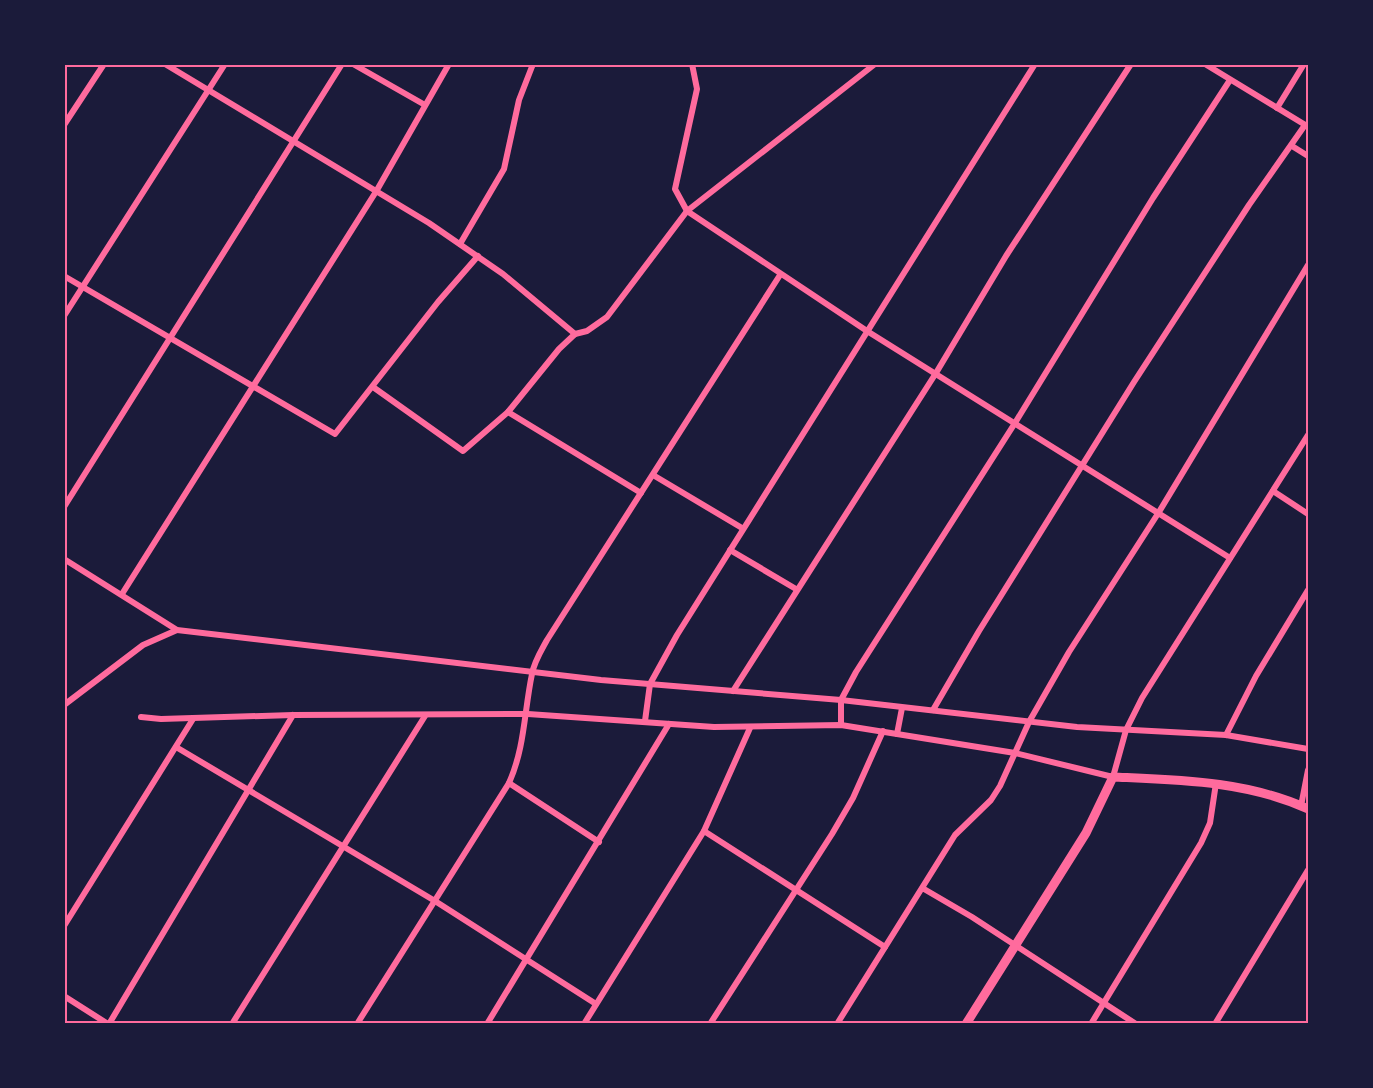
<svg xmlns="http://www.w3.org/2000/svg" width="1373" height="1088" viewBox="0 0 1373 1088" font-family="'Work Sans',sans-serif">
  <rect width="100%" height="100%" fill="#1b1b3a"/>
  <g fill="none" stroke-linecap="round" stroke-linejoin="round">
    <g stroke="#ff6b9d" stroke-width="6">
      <polyline points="165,64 429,223 503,274 575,334"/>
      <polyline points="353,64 425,105"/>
      <polyline points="692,64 697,89 675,189 687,211 867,331 1230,558"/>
      <polyline points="1205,64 1307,126"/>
      <polyline points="1277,108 1304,64"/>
      <polyline points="64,125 104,64"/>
      <polyline points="1292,146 1308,156"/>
      <polyline points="460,244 504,169 519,100 533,64"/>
      <polyline points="64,276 335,434 438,302 478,256"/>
      <polyline points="64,316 225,64"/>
      <polyline points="373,387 463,451 508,412 559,349 575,334 587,331 607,317 687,211 875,64"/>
      <polyline points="508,412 641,493"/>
      <polyline points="653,475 742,528"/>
      <polyline points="1273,491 1308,514"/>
      <polyline points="64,507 342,64"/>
      <polyline points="730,550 796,589"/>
      <polyline points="64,559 177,630 601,680 841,700 1077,727 1226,735 1308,749"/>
      <polyline points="122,594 377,190 449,64"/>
      <polyline points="733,691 936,373 1006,256 1131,64"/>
      <polyline points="64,705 143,645 177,630"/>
      <polyline points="933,710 979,631 1134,382 1249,205 1305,125"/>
      <polyline points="141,717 161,719 293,715 528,714 714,727 841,725 1015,753 1113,777 1126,730 1142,698 1308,435"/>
      <polyline points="645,721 650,684 677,635 1035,64"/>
      <polyline points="841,725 841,700 856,672 1015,423 1153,198 1230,80"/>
      <polyline points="897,734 902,708"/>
      <polyline points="1226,735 1256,676 1308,590"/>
      <polyline points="176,747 435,901 596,1004"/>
      <polyline points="509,783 599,842"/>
      <polyline points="1301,806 1308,770"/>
      <polyline points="704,831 885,947"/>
      <polyline points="924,889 972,917 1136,1024"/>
      <polyline points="64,926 193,719"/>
      <polyline points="64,996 108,1024"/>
      <polyline points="109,1024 293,715"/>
      <polyline points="232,1024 425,716"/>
      <path d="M 357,1024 L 509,783 C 525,747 524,712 532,674 C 534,662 541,651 547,640 L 780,275"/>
      <polyline points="487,1024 669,724"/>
      <polyline points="584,1024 704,831 750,728"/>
      <polyline points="710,1024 832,834 853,798 883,731"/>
      <polyline points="837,1024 955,835 991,800 1000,786 1029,722 1069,652 1159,512 1308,265"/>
      <polyline points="1091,1024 1201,843 1210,823 1216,783"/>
      <polyline points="1215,1024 1308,870"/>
    </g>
    <path stroke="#ff6b9d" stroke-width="9" d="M 966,1024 L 1086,833 L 1113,777 C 1180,780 1247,781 1308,809"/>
  </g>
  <rect width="1373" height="1088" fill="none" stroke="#1b1b3a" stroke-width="132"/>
  <rect x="66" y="66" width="1241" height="956" fill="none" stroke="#ff6b9d" stroke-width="2"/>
</svg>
